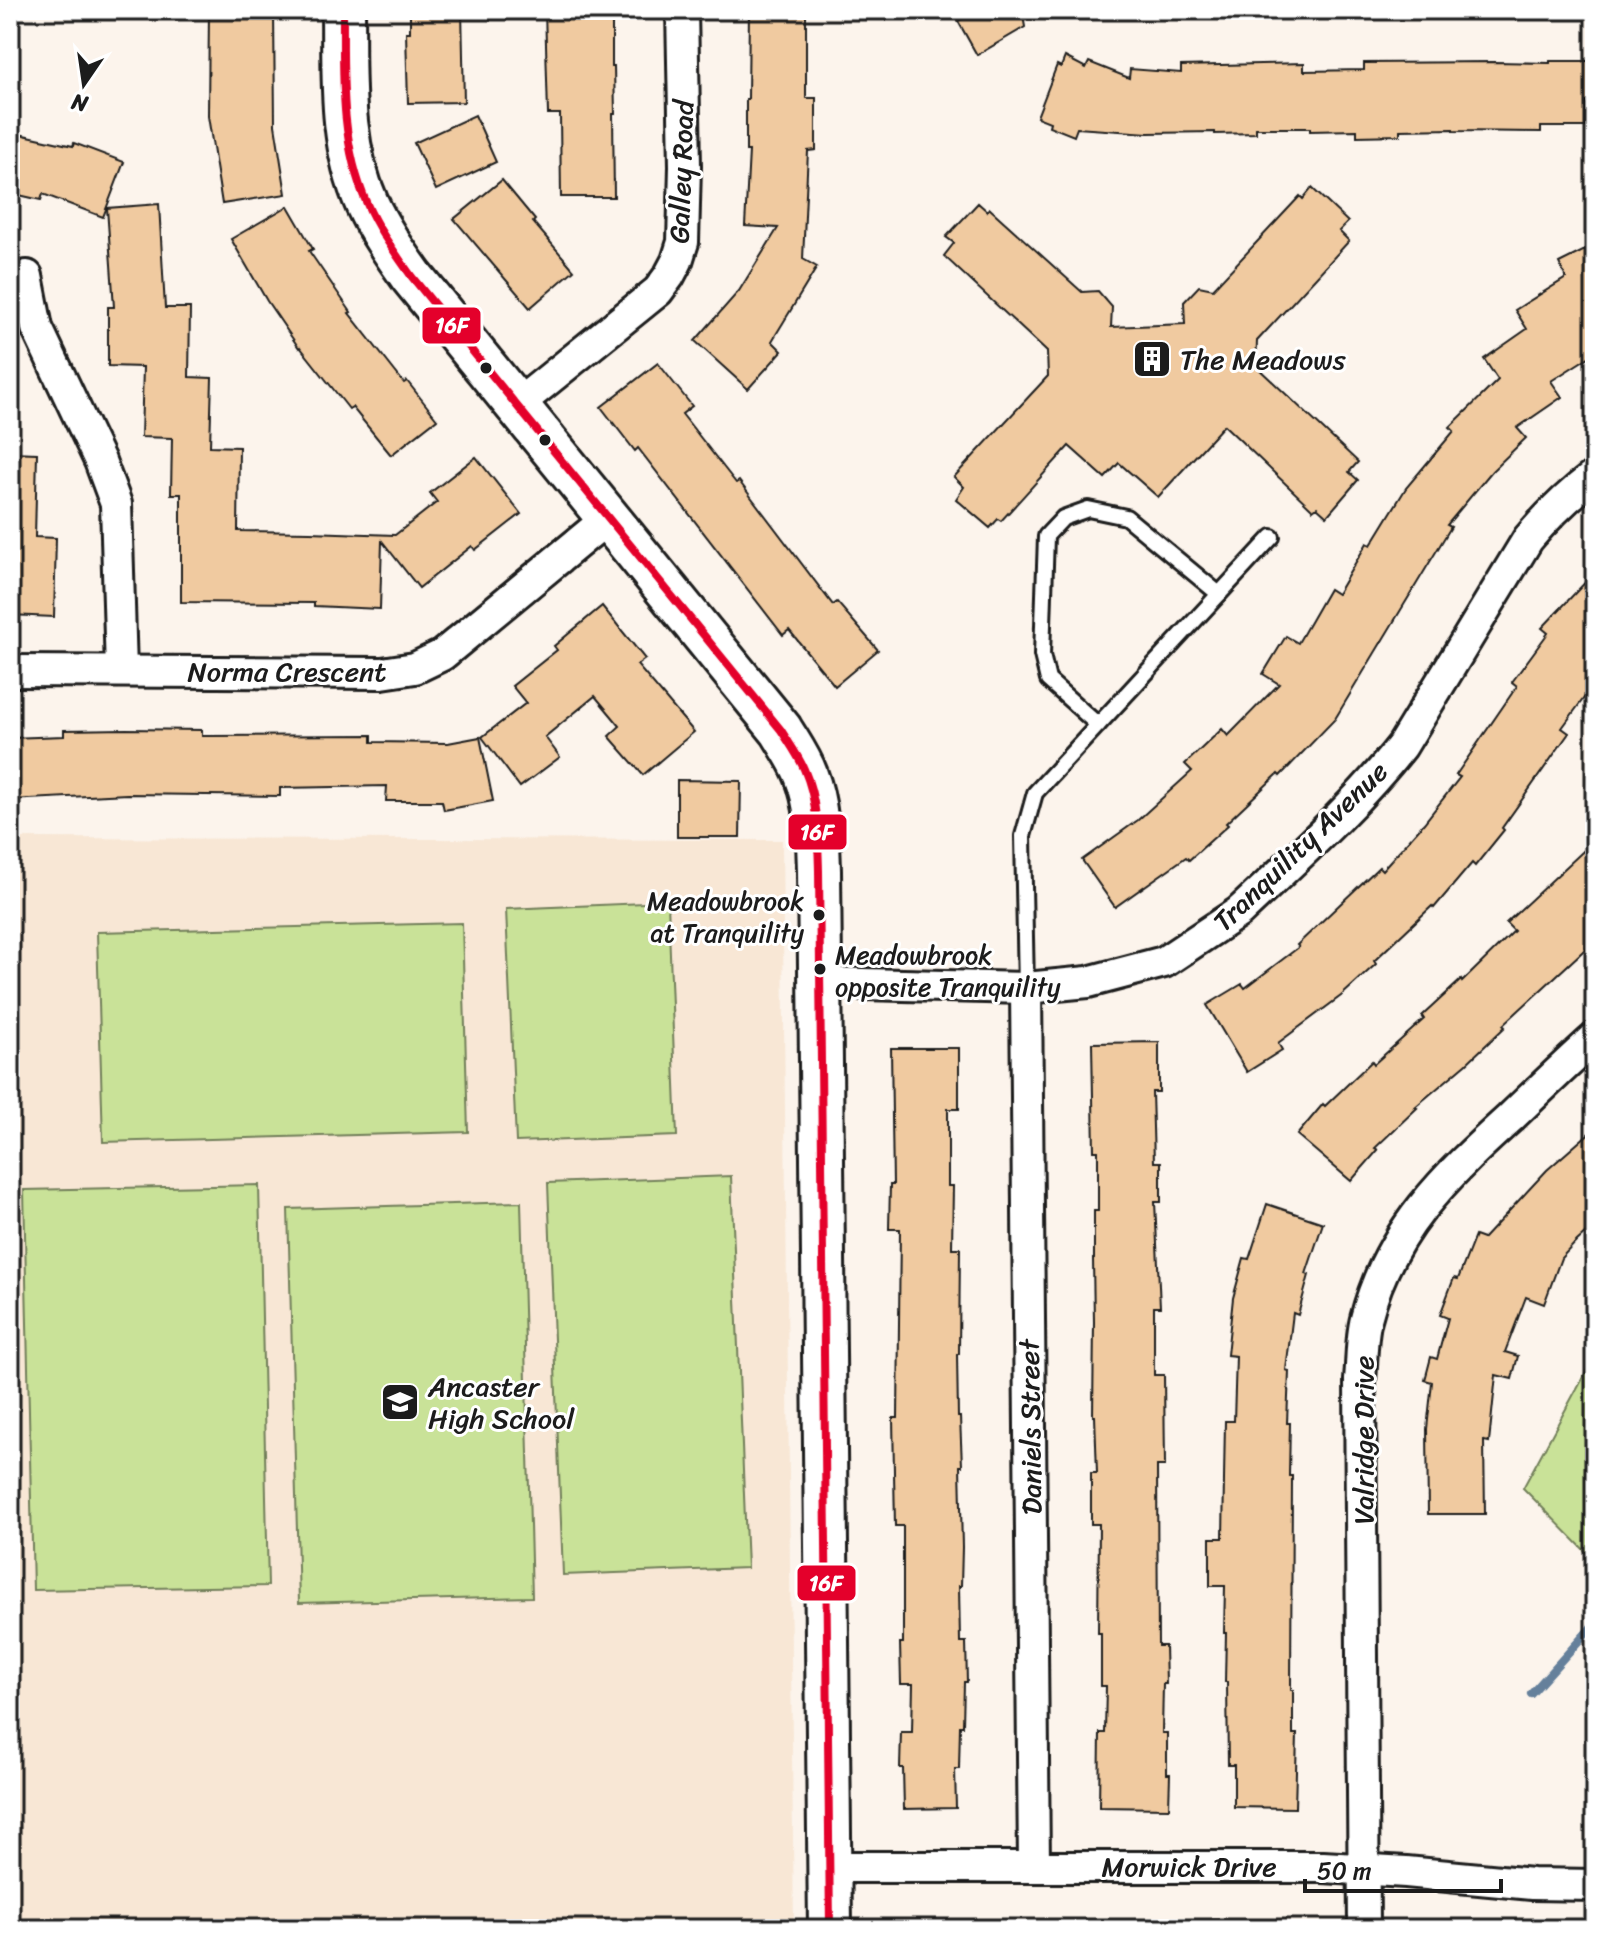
<svg xmlns="http://www.w3.org/2000/svg" width="1605" height="1939" viewBox="0 0 1605 1939" font-family="Sriracha,sans-serif">
  <rect width="100%" height="100%" fill="#fcf4ec"/>
  <filter id="ink" filterUnits="userSpaceOnUse"><feTurbulence type="fractalNoise" baseFrequency=".0125" numOctaves="2"/><feDisplacementMap in="SourceGraphic" scale="16" xChannelSelector="R" yChannelSelector="G"/><feConvolveMatrix kernelMatrix="1 2 1 2 8 2 1 2 1" color-interpolation-filters="sRGB"/></filter>
  <g filter="url(#ink)">
    <polygon fill="#f8e7d5" points="10,838 782,840 794,1929 10,1929"/>
    <g fill="#c9e298" stroke="#727f5a" stroke-width="2">
      <polygon points="668,902 677,1136 516,1142 506,909"/>
      <polygon points="462,923 468,1132 103,1142 97,932"/>
      <polygon points="731,1176 747,1568 563,1575 548,1183"/>
      <polygon points="259,1185 268,1586 33,1590 24,1190"/>
      <polygon points="521,1202 532,1597 299,1603 288,1209"/>
      <polygon points="1595,1355 1595,1561 1523,1488"/>
    </g>
    <g fill="none" stroke-linecap="round" stroke-linejoin="round">
      <polyline stroke="#65809b" stroke-width="8" points="1531,1694 1595,1623"/>
    </g>
    <g fill="#f0caa0" stroke="#1c1c1c" stroke-width="2">
      <polygon points="209,10 274,10 275,125 286,194 222,204 208,116"/>
      <polygon points="410,10 462,10 464,102 408,103 406,32 410,32"/>
      <polygon points="545,10 612,10 612,66 614,66 615,114 613,114 614,197 561,197 560,114 548,114"/>
      <polygon points="749,10 806,10 806,98 816,98 816,150 808,151 803,259 817,267 772,341 782,351 748,389 695,341 739,291 778,228 745,226 749,151 746,151 746,99 748,99"/>
      <polygon points="977,10 1022,10 1025,27 977,55 958,21"/>
      <polygon points="1065,57 1086,68 1089,62 1129,78 1130,69 1181,73 1181,66 1304,63 1304,71 1364,70 1364,63 1494,62 1550,63 1550,61 1591,61 1591,102 1586,102 1586,127 1541,127 1541,132 1453,131 1453,129 1400,130 1400,135 1357,136 1357,130 1310,131 1310,128 1256,128 1256,133 1215,134 1215,132 1148,133 1077,128 1074,136 1049,126 1050,122 1037,117 1057,65 1061,67"/>
      <polygon points="475,115 496,162 436,190 414,143"/>
      <polygon points="10,132 73,146 74,143 124,162 103,217 43,194 41,200 10,193"/>
      <polygon points="502,180 535,220 533,222 574,270 530,308 454,219"/>
      <polygon points="1312,188 1348,222 1339,231 1349,241 1257,341 1256,366 1358,462 1349,472 1358,480 1327,516 1317,507 1313,510 1224,425 1158,497 1119,463 1105,478 1069,446 1001,521 998,519 990,528 956,499 964,487 954,477 1048,376 1047,352 944,256 954,243 946,237 978,203 987,211 989,208 1082,292 1098,291 1112,307 1111,327 1185,324 1184,302 1199,286 1213,289 1300,196 1303,199"/>
      <polygon points="159,204 165,308 190,308 189,377 212,378 210,446 239,447 238,531 310,532 395,535 437,502 430,493 476,457 521,514 475,550 472,546 419,588 382,541 380,609 314,606 314,603 181,602 181,494 171,494 172,438 141,437 143,367 108,366 108,307 114,307 107,208"/>
      <polygon points="288,206 313,249 309,251 351,312 349,313 404,383 407,381 437,419 391,455 352,407 349,409 300,347 299,348 267,301 231,239"/>
      <polygon points="1595,245 1595,353 1551,381 1562,397 1517,428 1526,438 1492,471 1447,525 1451,527 1335,719 1280,776 1278,774 1226,823 1228,825 1189,860 1186,857 1115,907 1082,860 1138,820 1192,771 1185,764 1222,729 1228,736 1279,684 1263,674 1286,636 1298,643 1329,589 1337,594 1367,543 1371,545 1406,488 1454,431 1450,427 1498,380 1484,359 1527,329 1515,310 1566,278 1559,263"/>
      <polygon points="658,363 692,406 682,414 736,483 739,481 833,605 837,602 878,650 835,686 789,630 783,635 638,448 635,451 601,407"/>
      <polygon points="10,452 37,453 35,537 56,538 54,617 10,615"/>
      <polygon points="1595,572 1595,683 1562,728 1569,733 1502,828 1504,830 1475,866 1472,863 1434,908 1432,906 1374,961 1376,964 1341,996 1278,1043 1282,1050 1247,1072 1207,1005 1242,984 1245,988 1299,947 1297,945 1379,867 1382,870 1424,823 1460,777 1456,775 1517,686 1512,682 1548,633 1542,628"/>
      <polygon points="602,606 645,659 637,665 694,732 643,775 609,736 620,726 595,696 545,737 560,757 520,787 482,737 526,703 512,686 557,650 554,646"/>
      <polygon points="126,729 202,730 202,736 372,735 372,742 448,743 480,737 493,801 444,810 442,801 386,801 387,786 280,788 280,796 127,794 10,800 10,738 64,736 64,730"/>
      <polygon points="677,780 741,781 740,837 677,837"/>
      <polygon points="1595,840 1595,940 1503,1025 1505,1027 1466,1064 1415,1107 1417,1108 1375,1148 1378,1150 1351,1181 1297,1135 1323,1104 1325,1106 1372,1061 1374,1064 1424,1019 1422,1016 1461,980 1462,982 1514,931 1506,923"/>
      <polygon points="1159,1042 1159,1092 1152,1092 1154,1162 1161,1162 1161,1202 1155,1202 1160,1307 1154,1307 1154,1375 1164,1375 1165,1466 1157,1466 1158,1646 1165,1646 1166,1684 1163,1684 1162,1733 1167,1733 1167,1774 1170,1774 1169,1808 1099,1807 1100,1733 1105,1733 1106,1686 1101,1686 1101,1633 1098,1633 1099,1524 1091,1524 1091,1473 1097,1473 1095,1416 1093,1416 1094,1322 1093,1259 1094,1259 1094,1211 1098,1211 1098,1151 1094,1151 1092,1043"/>
      <polygon points="891,1048 959,1048 959,1109 948,1109 948,1186 953,1186 952,1248 960,1248 959,1354 957,1354 958,1417 960,1417 962,1466 960,1466 962,1547 961,1586 959,1586 960,1642 966,1642 967,1682 964,1682 963,1726 960,1726 959,1769 955,1769 956,1808 904,1809 903,1768 900,1768 901,1732 912,1732 913,1684 901,1684 900,1643 903,1643 903,1526 895,1526 893,1418 898,1418 900,1229 889,1229 890,1185 893,1185"/>
      <polygon points="1595,1128 1595,1225 1577,1241 1561,1258 1544,1304 1526,1297 1505,1352 1518,1356 1512,1379 1496,1375 1489,1442 1484,1441 1485,1514 1428,1514 1427,1429 1432,1382 1425,1380 1431,1357 1437,1359 1448,1318 1440,1315 1454,1278 1458,1279 1475,1236 1483,1239 1547,1170"/>
      <polygon points="1267,1204 1323,1223 1306,1274 1309,1275 1298,1315 1293,1313 1286,1370 1289,1371 1287,1423 1290,1423 1289,1476 1292,1476 1291,1690 1293,1690 1293,1734 1297,1734 1295,1808 1234,1807 1234,1765 1228,1765 1227,1682 1225,1682 1226,1633 1224,1633 1225,1586 1210,1586 1210,1538 1223,1538 1225,1421 1234,1421 1236,1356 1227,1355 1233,1298 1244,1258 1249,1259"/>
    </g>
    <g fill="none" stroke-linecap="round" stroke-linejoin="round">
      <defs>
        <g id="lane">
          <polyline points="1098,725 1048,680 1042,655 1046,536 1063,518 1088,509 1126,517 1219,594"/>
          <polyline points="1026,988 1023,836 1035,793 1272,537"/>
        </g>
        <g id="street">
          <polyline points="27,276 37,328 100,461 116,504 121,671"/>
          <polyline points="517,405 658,291 669,276 677,261 683,242 685,166 682,10"/>
          <polyline points="10,671 382,673 415,668 442,655 608,518"/>
          <path d="M 821,983 L 1026,988 L 1088,982 L 1164,962 L 1239,912 C 1295,859 1354,807 1402,746 L 1528,539 C 1549,514 1570,494 1595,475"/>
          <polyline points="1026,988 1034,1866"/>
          <polyline points="830,1867 1323,1867 1406,1872 1532,1884 1595,1885"/>
          <path d="M 1364,1929 L 1360,1380 C 1362,1360 1361,1338 1366,1319 C 1388,1231 1446,1176 1510,1118 C 1538,1091 1566,1064 1595,1038"/>
        </g>
        <path id="secondary" d="M 343,10 C 344,76 339,142 367,204 C 379,230 395,253 412,277 L 781,730 C 790,745 800,759 806,775 C 818,806 818,839 819,871 L 830,1929"/>
      </defs>
      <use href="#lane" stroke="#1c1c1c" stroke-width="20"/>
      <use href="#street" stroke="#1c1c1c" stroke-width="36"/>
      <use href="#secondary" stroke="#1c1c1c" stroke-width="48"/>
      <use href="#lane" stroke="#fff" stroke-width="14"/>
      <use href="#street" stroke="#fff" stroke-width="30"/>
      <use href="#secondary" stroke="#fff" stroke-width="42"/>
      <defs>
        <path id="bus-1" d="M 343,10 C 343,75 340,143 367,204 C 378,230 396,254 412,277 L 781,730 C 789,743 798,755 804,769 C 818,801 818,837 819,871 L 830,1929"/>
      </defs>
      <use href="#bus-1" stroke="#fff" stroke-width="14"/>
      <use href="#bus-1" stroke="#e4002b" stroke-width="8"/>
    </g>
  </g>
  <defs>
    <symbol id="building-square" viewBox="-11 -11 22 22"><rect x="-9" y="-9" width="18" height="18" rx="4" fill="#1c1c1c" stroke="#fff"/><path d="M-4-6H4V6H1V3H-1V6H-4ZM-2.5-4.3h1.7v1.8h-1.7ZM.8-4.3h1.7v1.8H.8ZM-2.5-1h1.7V.8h-1.7ZM.8-1h1.7V.8H.8Z" fill="#fff"/></symbol>
    <symbol id="school-square" viewBox="-11 -11 22 22"><rect x="-9" y="-9" width="18" height="18" rx="4" fill="#1c1c1c" stroke="#fff"/><path d="M0-5L7-2L0 1L-7-2ZM-4 1L0 2.5L4 1V4Q0 6-4 4Z" fill="#fff"/></symbol>
  </defs>
  <g fill-rule="evenodd">
    <use href="#building-square" x="1130" y="337" width="44" height="44"/>
    <use href="#school-square" x="378" y="1380" width="44" height="44"/>
  </g>
  <g fill="#1c1c1c" stroke="#fff" stroke-width="3">
    <circle cx="486" cy="368" r="7"/>
    <circle cx="545" cy="440" r="7"/>
    <circle cx="819" cy="915" r="7"/>
    <circle cx="820" cy="969" r="7"/>
  </g>
  <g text-anchor="middle" stroke-width="6" stroke-linejoin="round" paint-order="stroke">
    <g font-size="26" fill="#1c1c1c" stroke="#fff" text-anchor="end">
      <text x="804" y="910">Meadowbrook<tspan x="804" dy="32">at Tranquility</tspan></text>
      <text x="835" y="964" text-anchor="start">Meadowbrook<tspan x="835" dy="32">opposite Tranquility</tspan></text>
    </g>
    <g font-size="28" fill="#1c1c1c" stroke="#fff">
      <text transform="translate(681 172) rotate(-88)" y="10">Galley Road</text>
      <text x="287" y="681">Norma Crescent</text>
      <text transform="translate(1300 846) rotate(-44)" y="10">Tranquility Avenue</text>
      <text transform="translate(1030 1427) rotate(-91)" y="10">Daniels Street</text>
      <text transform="translate(1363 1440) rotate(-90)" y="10">Valridge Drive</text>
      <text x="1189" y="1876">Morwick Drive</text>
    </g>
    <g font-size="28" fill="#1c1c1c" stroke="#fff" text-anchor="start">
      <text x="1180" y="369">The Meadows</text>
      <text x="428" y="1396">Ancaster<tspan x="428" dy="32">High School</tspan></text>
    </g>
  </g>
  <g stroke="#fff" stroke-width="3">
    <rect x="421" y="306" width="61" height="39" rx="8" fill="#e4002b"/>
    <rect x="787" y="813" width="61" height="38" rx="8" fill="#e4002b"/>
    <rect x="796" y="1564" width="61" height="38" rx="8" fill="#e4002b"/>
  </g>
  <g font-size="22" text-anchor="middle" font-weight="bold" fill="#fff">
    <text x="452" y="333">16F</text>
    <text x="817" y="840">16F</text>
    <text x="826" y="1591">16F</text>
  </g>
  <rect width="1605" height="1939" fill="none" stroke="#fff" stroke-width="40"/>
  <rect x="20" y="20" width="1565" height="1899" fill="none" stroke="#1c1c1c" stroke-width="3" filter="url(#ink)"/>
  <g transform="translate(84 84) rotate(193)" stroke="#ffffff" stroke-width="6" paint-order="stroke">
  <path d="M0-6L14 30L0 20L-14 30Z" fill="#1c1c1c"/>
  <text y="-12" font-size="22" font-weight="bold" text-anchor="middle" fill="#1c1c1c">N</text>
  </g>
  <path d="M1305 1879v12h196v-12" fill="none" stroke="#1c1c1c" stroke-width="4"/>
  <text x="1317" y="1879" font-size="24" fill="#1c1c1c" stroke="#ffffff" stroke-width="6" paint-order="stroke">50 m</text>
</svg>
